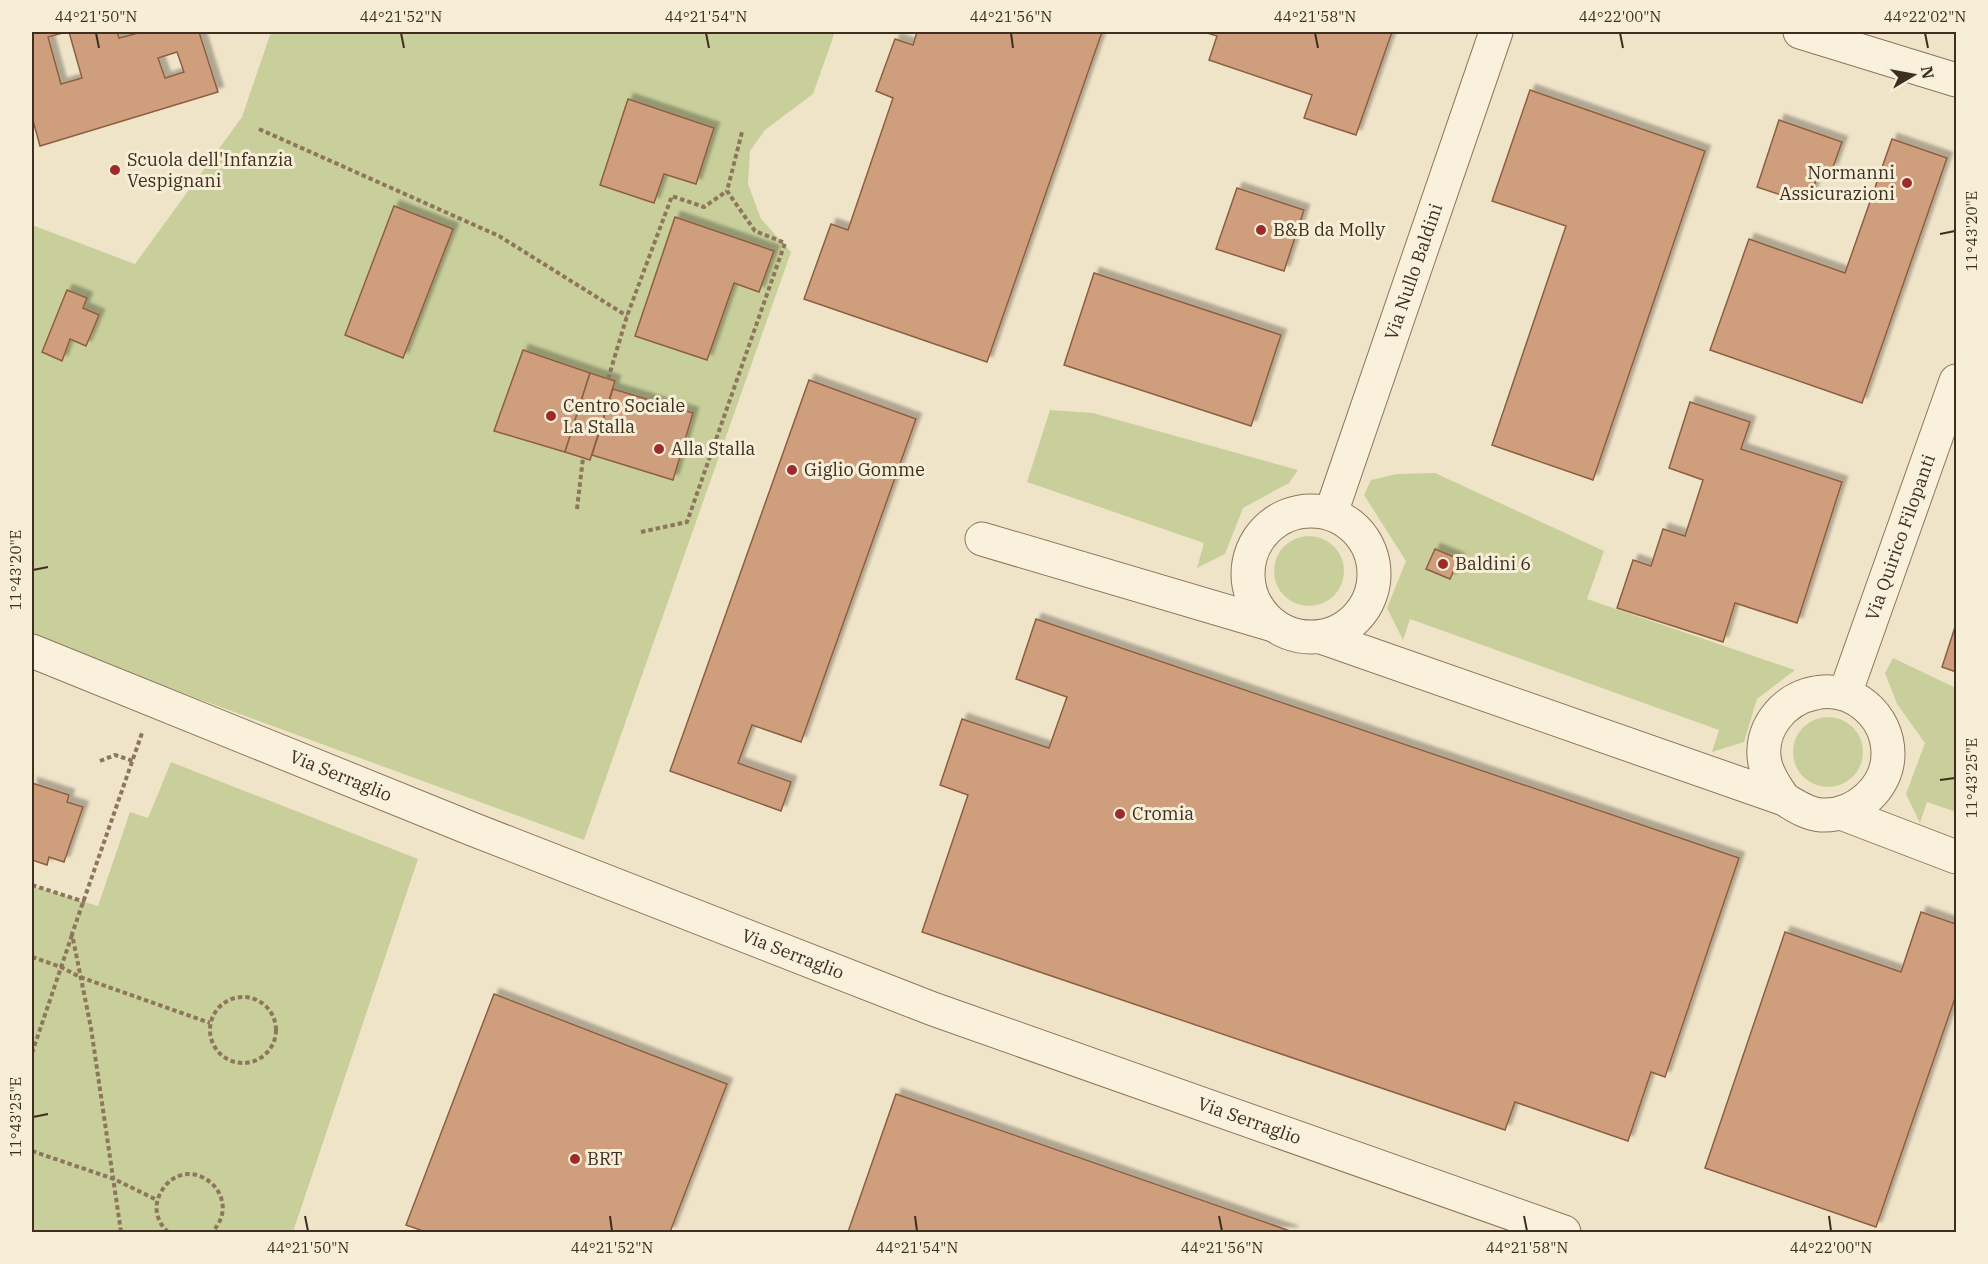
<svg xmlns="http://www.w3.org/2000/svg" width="1988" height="1264" viewBox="0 0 1988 1264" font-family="'IBM Plex Serif',serif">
  <defs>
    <filter id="shadow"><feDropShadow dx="5.5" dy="-5.5" stdDeviation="1.5" flood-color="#0004"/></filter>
  </defs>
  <rect width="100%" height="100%" fill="#f0e4c8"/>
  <g fill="#c9cf9b">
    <polygon points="271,32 835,32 813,94 765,130 750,151 748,184 761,219 791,252 584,840 32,638 32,225 135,264 242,117"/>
    <polygon points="1050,410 1093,413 1298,470 1289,483 1243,508 1225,554 1197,568 1204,543 1027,482"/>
    <polygon points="1435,473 1604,551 1587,599 1795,670 1757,699 1744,742 1712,752 1719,730 1410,619 1403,640 1387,608 1406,561 1364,495 1371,480 1397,474"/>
    <circle cx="1309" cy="571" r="35"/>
    <polygon points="1893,658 1956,688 1956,812 1927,802 1920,823 1906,794 1925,743 1897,704 1885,673"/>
    <circle cx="1828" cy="752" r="35"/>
    <polygon points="171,762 418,859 293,1232 32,1232 32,886 98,906 130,812 148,818"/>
  </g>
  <g fill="#cf9f7d" stroke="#8d5f41" stroke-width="1.5" fill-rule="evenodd" filter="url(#shadow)">
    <path d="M 32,32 L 66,32 L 48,37 L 61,84 L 82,78 L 69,32 L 117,32 L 119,38 L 142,32 L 199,32 L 218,92 L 40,146 L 32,117 ZM 177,52 L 184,72 L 165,78 L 158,58 Z"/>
    <polygon points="917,32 1102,32 987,362 804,299 831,224 848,230 893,98 876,91 895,39 913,45"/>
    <polygon points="1204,32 1392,32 1356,135 1304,118 1312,95 1209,60 1217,36"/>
    <polygon points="1530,90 1705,151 1593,480 1492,445 1566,226 1492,201"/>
    <polygon points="628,99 714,128 696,184 664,174 654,203 600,185"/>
    <polygon points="1779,120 1842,142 1832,170 1821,166 1810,198 1795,192 1793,199 1757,187"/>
    <polygon points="1892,139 1947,158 1862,403 1710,350 1749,239 1845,273"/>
    <polygon points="1237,188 1304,210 1284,271 1216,249"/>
    <polygon points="394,206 453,229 403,358 345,335"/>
    <polygon points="675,217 774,251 759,292 734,283 707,360 635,336"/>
    <polygon points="1094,273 1281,335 1251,426 1064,365"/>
    <polygon points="67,290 87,298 83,308 99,315 86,346 70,339 62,361 42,352"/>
    <polygon points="523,350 590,373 565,452 494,431"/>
    <polygon points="590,373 615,381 590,460 565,452"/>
    <polygon points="809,380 916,419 801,742 752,725 738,763 791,782 781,811 670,771"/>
    <polygon points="613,389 693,413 673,480 592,455"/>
    <polygon points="1690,402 1750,422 1741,449 1842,482 1797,623 1735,603 1723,642 1617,608 1633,560 1651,566 1663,529 1685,536 1703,480 1669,468"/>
    <polygon points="1435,549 1459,559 1450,579 1426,569"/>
    <polygon points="1036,619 1739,858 1665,1077 1651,1072 1628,1141 1515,1102 1505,1130 922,932 968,795 940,785 962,719 1049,748 1067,697 1016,679"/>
    <polygon points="1956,624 1956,672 1942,667"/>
    <polygon points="32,783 69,795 67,802 83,807 64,862 49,857 47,865 32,860"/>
    <polygon points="1921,912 1956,924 1956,995 1876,1227 1705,1168 1785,932 1901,972"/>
    <polygon points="494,994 727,1084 670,1232 426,1232 406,1225"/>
    <polygon points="896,1094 1293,1232 848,1232"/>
  </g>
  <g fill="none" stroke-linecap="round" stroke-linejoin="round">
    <defs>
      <g id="minor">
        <polyline points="1800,32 1956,80"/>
        <circle cx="1311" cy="574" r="63"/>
        <path id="s1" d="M 1331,513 L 1496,32"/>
        <polyline points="982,539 1273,625"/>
        <path d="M 1321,637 L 1784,799 C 1796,806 1807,814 1821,815 C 1855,817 1888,788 1888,754 C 1888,715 1852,685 1815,693 C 1783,699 1758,730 1765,763 C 1768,777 1776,787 1784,799"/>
        <path id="s2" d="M 32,651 L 472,829 L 933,1009 L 1564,1232"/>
        <path id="s3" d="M 1845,694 L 1956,381"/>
        <polyline points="1841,813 1956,857"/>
      </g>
    </defs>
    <use href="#minor" stroke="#8d765c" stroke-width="35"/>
    <g stroke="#8d765c" stroke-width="4" stroke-dasharray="4.5 3" stroke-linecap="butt">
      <polyline points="259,129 499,236 627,316"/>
      <polyline points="608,379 627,316 672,196 704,207 727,191"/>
      <polyline points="577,509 583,458"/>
      <polyline points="641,532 687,522 785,243 755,231 727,191 742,132"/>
      <polyline points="100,761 115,755 133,761"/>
      <polyline points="32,885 85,902"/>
      <polyline points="32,957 61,967 80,977 210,1023"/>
      <circle cx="243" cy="1030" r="33"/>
      <polyline points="32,1053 72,935"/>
      <polyline points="32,1151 114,1179 157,1200"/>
      <polyline points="121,1232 91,1028 72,934 142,733"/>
      <path d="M 168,1232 C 160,1225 155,1214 157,1203 C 158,1197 161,1191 165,1186 C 194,1152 245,1198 212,1232"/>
    </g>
    <use href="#minor" stroke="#faf1dc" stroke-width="33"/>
  </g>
  <path fill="none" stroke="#3d2e20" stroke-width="2" d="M 96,33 L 99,48M 401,33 L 404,48M 706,33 L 709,48M 1011,33 L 1013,48M 1315,33 L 1318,48M 1620,33 L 1623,48M 1925,33 L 1928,48M 1940,234 L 1955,231M 33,570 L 48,567M 1940,780 L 1955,778M 33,1117 L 48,1114M 305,1216 L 308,1231M 610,1216 L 612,1231M 915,1216 L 917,1231M 1219,1216 L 1222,1231M 1524,1216 L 1527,1231M 1829,1216 L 1831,1231"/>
  <g fill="#9e2a2b" stroke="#f7eed8" stroke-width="2">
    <circle cx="115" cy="170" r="6"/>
    <circle cx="1907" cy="183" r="6"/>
    <circle cx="1261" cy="230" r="6"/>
    <circle cx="551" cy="416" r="6"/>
    <circle cx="659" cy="449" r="6"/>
    <circle cx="792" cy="470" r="6"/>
    <circle cx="1443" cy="564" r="6"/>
    <circle cx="1120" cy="814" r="6"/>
    <circle cx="575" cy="1159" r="6"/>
  </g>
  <g text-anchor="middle" stroke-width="6" stroke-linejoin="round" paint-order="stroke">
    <g font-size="18" fill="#3d2e20" stroke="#f7eed8" text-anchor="start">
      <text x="127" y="166">Scuola dell'Infanzia<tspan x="127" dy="21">Vespignani</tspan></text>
      <text x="1895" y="179" text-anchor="end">Normanni<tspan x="1895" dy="21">Assicurazioni</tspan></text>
      <text x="1273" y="236">B&amp;B da Molly</text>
      <text x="563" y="412">Centro Sociale<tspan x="563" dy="21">La Stalla</tspan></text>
      <text x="671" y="455">Alla Stalla</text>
      <text x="804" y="476">Giglio Gomme</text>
      <text x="1455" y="570">Baldini 6</text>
      <text x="1132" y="820">Cromia</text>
      <text x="587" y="1165">BRT</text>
    </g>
    <g font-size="18" fill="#3d2e20" stroke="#f7eed8">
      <text dy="6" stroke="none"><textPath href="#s1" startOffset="255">Via Nullo Baldini</textPath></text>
      <text dy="6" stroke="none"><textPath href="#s3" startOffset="166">Via Quirico Filopanti</textPath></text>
      <text dy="6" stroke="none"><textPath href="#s2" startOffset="333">Via Serraglio</textPath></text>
      <text dy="6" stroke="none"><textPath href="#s2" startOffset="819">Via Serraglio</textPath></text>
      <text dy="6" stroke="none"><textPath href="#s2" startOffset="1305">Via Serraglio</textPath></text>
    </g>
  </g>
  <rect width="1988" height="1264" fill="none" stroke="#f7eed8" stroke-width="66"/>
  <g transform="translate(1913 75) rotate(80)" stroke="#f7eed8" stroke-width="4.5" paint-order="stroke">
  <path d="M0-4.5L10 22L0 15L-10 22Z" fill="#3d2e20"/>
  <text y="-9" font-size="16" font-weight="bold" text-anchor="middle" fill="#3d2e20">N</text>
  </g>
  <rect x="33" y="33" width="1922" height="1198" fill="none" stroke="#3d2e20" stroke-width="2"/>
  <g font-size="15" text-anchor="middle" fill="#3d2e20">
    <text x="96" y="22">44°21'50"N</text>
    <text x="401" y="22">44°21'52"N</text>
    <text x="706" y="22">44°21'54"N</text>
    <text x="1011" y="22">44°21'56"N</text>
    <text x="1315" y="22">44°21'58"N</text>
    <text x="1620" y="22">44°22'00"N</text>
    <text x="1925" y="22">44°22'02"N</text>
    <text transform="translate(1972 231) rotate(-90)" y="5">11°43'20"E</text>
    <text transform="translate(16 570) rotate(-90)" y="5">11°43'20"E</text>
    <text transform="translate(1972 778) rotate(-90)" y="5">11°43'25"E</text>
    <text transform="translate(16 1117) rotate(-90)" y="5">11°43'25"E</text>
    <text x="308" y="1253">44°21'50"N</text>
    <text x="612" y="1253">44°21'52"N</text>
    <text x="917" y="1253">44°21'54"N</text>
    <text x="1222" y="1253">44°21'56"N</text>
    <text x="1527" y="1253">44°21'58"N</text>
    <text x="1831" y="1253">44°22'00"N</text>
  </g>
</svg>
